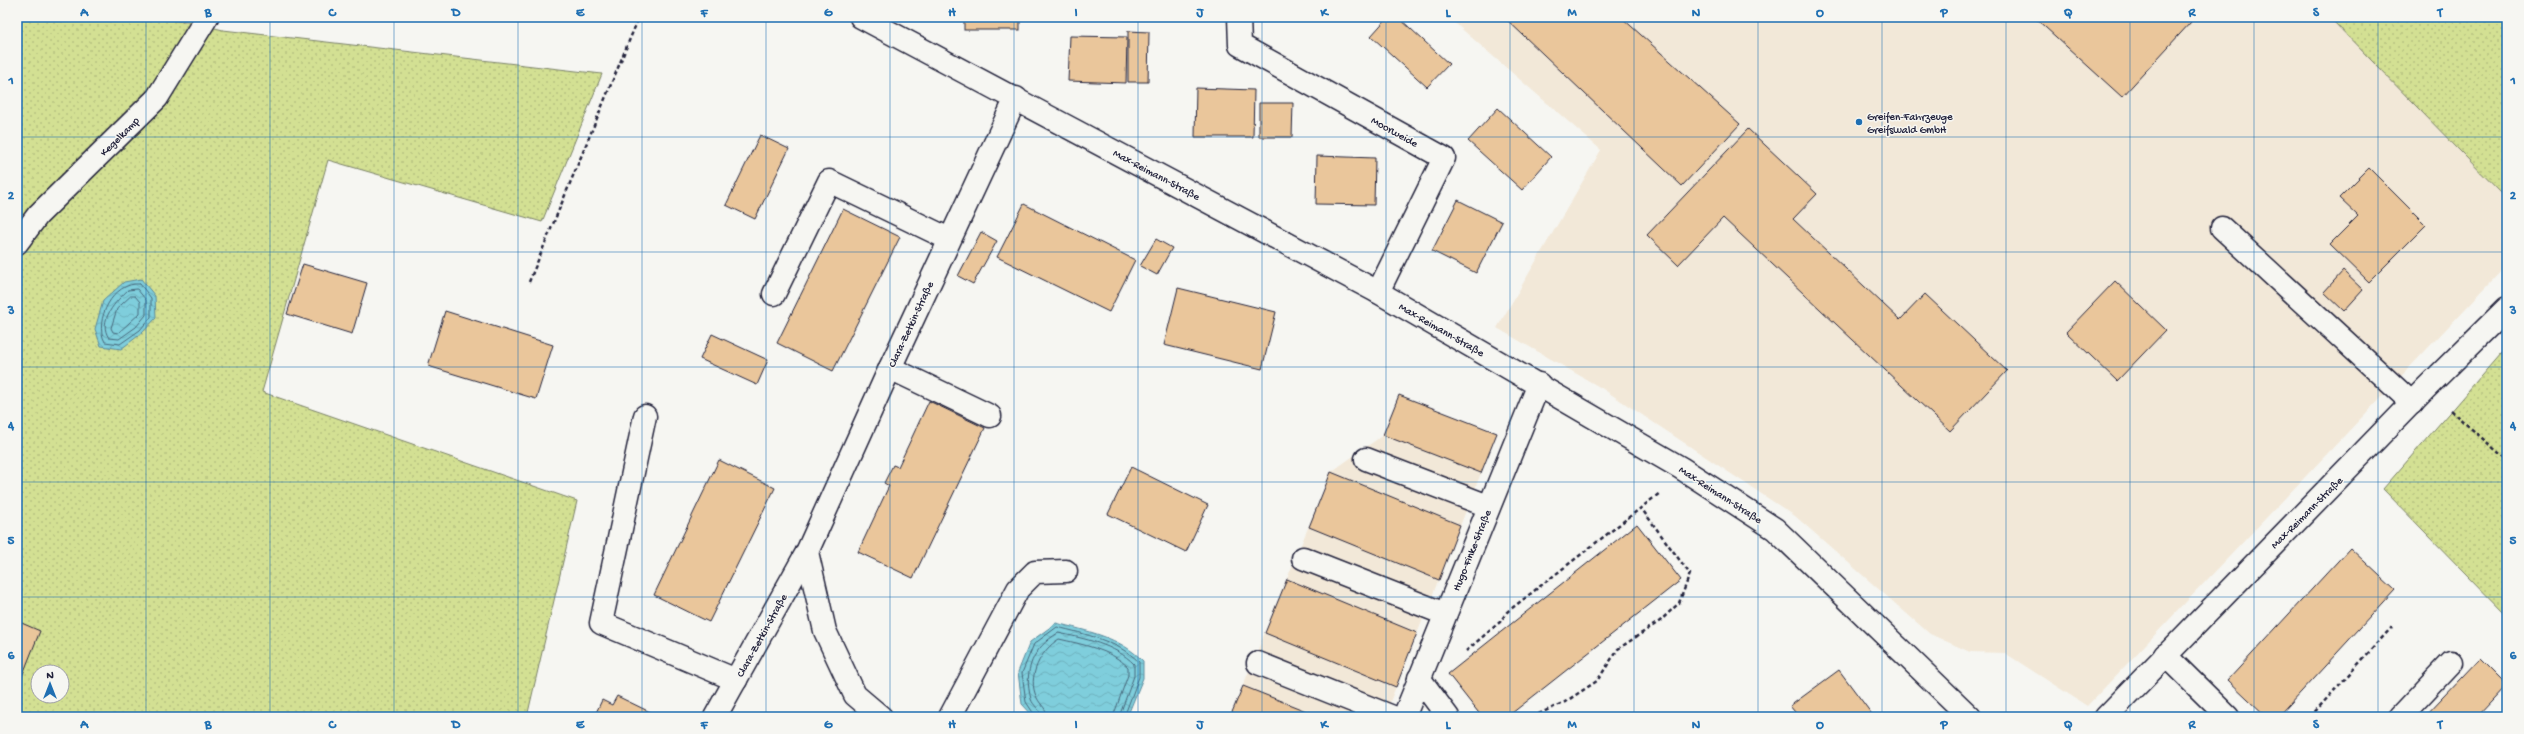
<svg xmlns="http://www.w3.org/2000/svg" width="2524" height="734" viewBox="0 0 2524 734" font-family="'Gochi Hand',sans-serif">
  <defs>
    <pattern id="grass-dots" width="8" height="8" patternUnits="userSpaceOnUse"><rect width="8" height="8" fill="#d3e093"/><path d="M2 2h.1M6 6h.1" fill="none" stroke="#b5c080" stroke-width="1.8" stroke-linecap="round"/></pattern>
    <pattern id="garden-furrows" width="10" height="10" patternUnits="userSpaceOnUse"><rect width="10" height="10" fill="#d3e093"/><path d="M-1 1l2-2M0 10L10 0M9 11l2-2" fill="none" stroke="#b5c080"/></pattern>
    <pattern id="water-waves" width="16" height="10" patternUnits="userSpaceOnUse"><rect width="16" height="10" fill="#7fcedc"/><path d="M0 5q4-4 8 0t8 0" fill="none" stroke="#6db1be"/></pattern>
  </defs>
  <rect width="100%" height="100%" fill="#f6f6f2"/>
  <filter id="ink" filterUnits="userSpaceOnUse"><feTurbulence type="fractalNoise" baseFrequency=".025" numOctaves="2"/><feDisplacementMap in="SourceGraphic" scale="8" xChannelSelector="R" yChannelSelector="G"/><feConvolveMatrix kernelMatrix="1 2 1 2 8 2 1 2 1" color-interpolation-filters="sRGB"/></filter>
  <g filter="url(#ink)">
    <g fill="#f2e8d8">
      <polygon points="1448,17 2329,17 2507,199 2507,265 2087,706 2005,653 1970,652 1930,634 1795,516 1603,389 1497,328 1601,150"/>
      <polygon points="1399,395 1497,433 1384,717 1230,717 1331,472 1383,435"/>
    </g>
    <g fill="url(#grass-dots)" stroke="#7a8167" fill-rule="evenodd">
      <path d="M 17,17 C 86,17 156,12 223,30 L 602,74 L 542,222 L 328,160 L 262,392 L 577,501 L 527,717 L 17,717 ZM 38,672 L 62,672 L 62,696 L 38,696 Z"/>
      <polygon points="2329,17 2507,17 2507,199"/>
      <polygon points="2507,346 2507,616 2383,489"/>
    </g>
    <polygon fill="url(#garden-furrows)" stroke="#7a8167" points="157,17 196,17 194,22"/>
    <g fill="url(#water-waves)" stroke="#5a899c">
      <polygon points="141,279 155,296 156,318 142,333 121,349 101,346 95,329 103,301 124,282"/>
      <path d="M 1056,623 C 1087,631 1120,637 1143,661 L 1143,678 L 1127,717 L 1034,717 L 1022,704 L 1018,672 L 1030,642 Z"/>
    </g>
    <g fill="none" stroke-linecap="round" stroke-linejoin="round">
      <g stroke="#47677b" stroke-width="1">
        <path d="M 140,284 L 151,298 L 151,317 L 140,330 L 120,344 L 105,342 C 93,321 113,281 140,284 Z"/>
        <path d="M 128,290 L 137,289 L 146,300 L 146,315 L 136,327 L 119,339 L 109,338 C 97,321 116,301 128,290 Z"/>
        <polygon points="131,296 135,296 140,302 140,313 118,333 113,332 111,328 117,309"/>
        <path d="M 1036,717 L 1026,702 L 1022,673 L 1034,644 L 1057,627 C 1085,634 1118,641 1139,662 L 1139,677 L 1124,717"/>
        <path d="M 1041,717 C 1041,709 1033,706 1031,699 C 1023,670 1033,648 1058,633 C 1083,638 1116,645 1134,664 L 1134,676 L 1119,717"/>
        <path d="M 1047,717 C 1047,708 1041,706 1037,698 C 1026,677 1041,650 1059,639 C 1081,644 1112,650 1128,667 L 1128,675 L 1113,717"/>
      </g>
    </g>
    <g fill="#eac69b" stroke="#22223b">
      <rect x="964" y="17" width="56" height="13"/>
      <polygon points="1388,17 1398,17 1449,64 1427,87 1371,36"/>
      <polygon points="1504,17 1621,17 1740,124 1682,186"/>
      <polygon points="2034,17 2186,17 2191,22 2122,97"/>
      <polygon points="1128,31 1149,32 1148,82 1128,82"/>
      <polygon points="1070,36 1127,37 1126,83 1068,81"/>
      <polygon points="1196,88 1254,90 1253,137 1195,137"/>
      <polygon points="1259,103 1293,103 1292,137 1259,137"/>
      <polygon points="1498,108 1551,157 1522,190 1468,141"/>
      <polygon points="1748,129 1817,194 1793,219 1900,320 1925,294 2007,371 1950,431 1723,218 1678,265 1647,235"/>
      <polygon points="760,135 789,149 755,219 726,205"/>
      <polygon points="1317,156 1375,158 1374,205 1316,204"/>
      <polygon points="2369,168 2426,225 2369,282 2330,244 2358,216 2339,198"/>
      <polygon points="1458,200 1502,222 1476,273 1432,251"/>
      <polygon points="1024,204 1135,260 1109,312 997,257"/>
      <polygon points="843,209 900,237 833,371 777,343"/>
      <polygon points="981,232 997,241 973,284 958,276"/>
      <polygon points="1156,239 1172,248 1157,275 1140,266"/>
      <polygon points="303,264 367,283 352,334 287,314"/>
      <polygon points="2343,271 2363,290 2344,311 2324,292"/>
      <polygon points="2115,281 2166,330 2117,381 2066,332"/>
      <polygon points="1178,288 1276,312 1262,369 1164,345"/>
      <polygon points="445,311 553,345 536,399 428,366"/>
      <polygon points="712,334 768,360 757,385 700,359"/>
      <polygon points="1399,395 1497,433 1481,473 1383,435"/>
      <polygon points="929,401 985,428 913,578 858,552 889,486 884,483 893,465 898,467"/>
      <polygon points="719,460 775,488 709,622 654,595"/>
      <polygon points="1131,467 1208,505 1186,552 1108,514"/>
      <polygon points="1331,472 1460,525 1439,580 1309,527"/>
      <polygon points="1637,524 1681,580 1507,717 1482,717 1448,674"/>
      <polygon points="2350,548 2395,590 2278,717 2267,717 2228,680"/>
      <polygon points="1287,579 1417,633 1396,687 1265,633"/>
      <polygon points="17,621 40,631 19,684 17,683"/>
      <polygon points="2480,658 2507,685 2477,717 2424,717"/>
      <polygon points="1839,670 1874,717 1799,717 1790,706"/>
      <polygon points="1243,686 1321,717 1230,717"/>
      <polygon points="617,696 652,713 650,717 594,717 602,700 612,705"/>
    </g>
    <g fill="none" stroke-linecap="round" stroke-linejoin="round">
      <defs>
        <g id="minor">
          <polyline points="861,17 1378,292 1681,468 1775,529 1970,717"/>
          <polyline points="1239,17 1240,45 1444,158 1378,292"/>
          <polyline points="2222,228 2412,403"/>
          <polyline points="17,243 38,215 157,98 207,17"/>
          <polyline points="774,294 829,181 949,239"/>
          <polyline points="890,368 990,416"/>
          <polyline points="645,416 601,623 736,680"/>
          <polyline points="1366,459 1488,506"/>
          <polyline points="807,552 825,631 855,695 881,717"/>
          <polyline points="1303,558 1445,614"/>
          <polyline points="2165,655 2228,717"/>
          <polyline points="1258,663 1393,717"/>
          <polyline points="1419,678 1448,717"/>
          <polyline points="715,717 807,552 890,368 1016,98"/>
          <polyline points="950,717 1018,589 1035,572 1066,571"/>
          <polyline points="1404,717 1539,384"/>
          <polyline points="2106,717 2425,389 2507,308"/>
          <polyline points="2400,717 2451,663"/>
        </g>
      </defs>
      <use href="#minor" stroke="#22223b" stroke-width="25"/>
      <g stroke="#22223b" stroke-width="2.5" stroke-dasharray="4 3" stroke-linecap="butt">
        <polyline points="529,282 639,17"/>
        <polyline points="2450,410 2507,460"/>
        <polyline points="1466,651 1500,622 1507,612 1660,493"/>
        <polyline points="1532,717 1565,702 1597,681 1618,649 1660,621 1679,603 1690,574 1641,508"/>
        <polyline points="2310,717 2392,627"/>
      </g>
      <use href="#minor" stroke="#f6f6f2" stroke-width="22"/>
    </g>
  </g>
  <path fill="none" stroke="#1f6fb2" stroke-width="1" stroke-opacity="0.55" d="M 146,17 L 146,717M 270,17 L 270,717M 394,17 L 394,717M 518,17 L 518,717M 642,17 L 642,717M 766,17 L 766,717M 890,17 L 890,717M 1014,17 L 1014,717M 1138,17 L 1138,717M 1262,17 L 1262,717M 1386,17 L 1386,717M 1510,17 L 1510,717M 1634,17 L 1634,717M 1758,17 L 1758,717M 1882,17 L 1882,717M 2006,17 L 2006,717M 2130,17 L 2130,717M 2254,17 L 2254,717M 2378,17 L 2378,717M 17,137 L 2507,137M 17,252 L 2507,252M 17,367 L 2507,367M 17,482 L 2507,482M 17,597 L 2507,597"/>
  <circle fill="#1f6fb2" stroke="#f6f6f2" stroke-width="1.5" cx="1859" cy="122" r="4"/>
  <g text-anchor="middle" stroke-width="3" stroke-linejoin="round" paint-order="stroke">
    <g font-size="11" fill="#22223b" stroke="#f6f6f2" text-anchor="start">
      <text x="1867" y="120">Greifen-Fahrzeuge<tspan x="1867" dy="13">Greifswald GmbH</tspan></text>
    </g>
    <g font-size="11" fill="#22223b" stroke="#f6f6f2">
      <text transform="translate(1395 131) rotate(29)" y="4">Moorweide</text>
      <text transform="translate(119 136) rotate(-45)" y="4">Kegelkamp</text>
      <text transform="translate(1157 174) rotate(28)" y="4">Max-Reimann-Straße</text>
      <text transform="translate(910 324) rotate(-65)" y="4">Clara-Zetkin-Straße</text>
      <text transform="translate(1442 329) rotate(30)" y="4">Max-Reimann-Straße</text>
      <text transform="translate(1721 494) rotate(33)" y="4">Max-Reimann-Straße</text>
      <text transform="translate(2306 512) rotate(-45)" y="4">Max-Reimann-Straße</text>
      <text transform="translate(1471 550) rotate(-68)" y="4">Hugo-Finke-Straße</text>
      <text transform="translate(761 635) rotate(-61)" y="4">Clara-Zetkin-Straße</text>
    </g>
  </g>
  <rect width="2524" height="734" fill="none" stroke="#f6f6f2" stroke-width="44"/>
  <g transform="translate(50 684)"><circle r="19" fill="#f6f6f2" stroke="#a1a1a9"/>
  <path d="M0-3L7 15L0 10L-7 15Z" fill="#1f6fb2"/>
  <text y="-6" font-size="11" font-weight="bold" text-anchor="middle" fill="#22223b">N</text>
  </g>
  <rect x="22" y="22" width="2480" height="690" fill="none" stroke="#1f6fb2" stroke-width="1.5"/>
  <g font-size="13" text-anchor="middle" font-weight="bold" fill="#1f6fb2">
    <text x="84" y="16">A</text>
    <text x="208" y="16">B</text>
    <text x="332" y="16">C</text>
    <text x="456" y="16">D</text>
    <text x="580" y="16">E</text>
    <text x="704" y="16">F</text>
    <text x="828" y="16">G</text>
    <text x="952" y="16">H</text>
    <text x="1076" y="16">I</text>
    <text x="1200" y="16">J</text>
    <text x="1324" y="16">K</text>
    <text x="1448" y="16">L</text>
    <text x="1572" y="16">M</text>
    <text x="1696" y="16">N</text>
    <text x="1820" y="16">O</text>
    <text x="1944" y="16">P</text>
    <text x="2068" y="16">Q</text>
    <text x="2192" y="16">R</text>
    <text x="2316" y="16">S</text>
    <text x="2440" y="16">T</text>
    <text x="11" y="84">1</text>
    <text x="2513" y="84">1</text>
    <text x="11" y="199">2</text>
    <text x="2513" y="199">2</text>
    <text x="11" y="314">3</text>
    <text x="2513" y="314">3</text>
    <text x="11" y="429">4</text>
    <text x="2513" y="429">4</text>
    <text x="11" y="544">5</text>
    <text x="2513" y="544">5</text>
    <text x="11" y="659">6</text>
    <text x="2513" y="659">6</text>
    <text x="84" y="728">A</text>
    <text x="208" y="728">B</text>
    <text x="332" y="728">C</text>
    <text x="456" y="728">D</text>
    <text x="580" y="728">E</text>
    <text x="704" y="728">F</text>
    <text x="828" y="728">G</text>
    <text x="952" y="728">H</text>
    <text x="1076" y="728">I</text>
    <text x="1200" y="728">J</text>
    <text x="1324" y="728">K</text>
    <text x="1448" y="728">L</text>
    <text x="1572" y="728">M</text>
    <text x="1696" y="728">N</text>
    <text x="1820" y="728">O</text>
    <text x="1944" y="728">P</text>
    <text x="2068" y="728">Q</text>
    <text x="2192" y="728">R</text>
    <text x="2316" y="728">S</text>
    <text x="2440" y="728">T</text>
  </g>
</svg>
